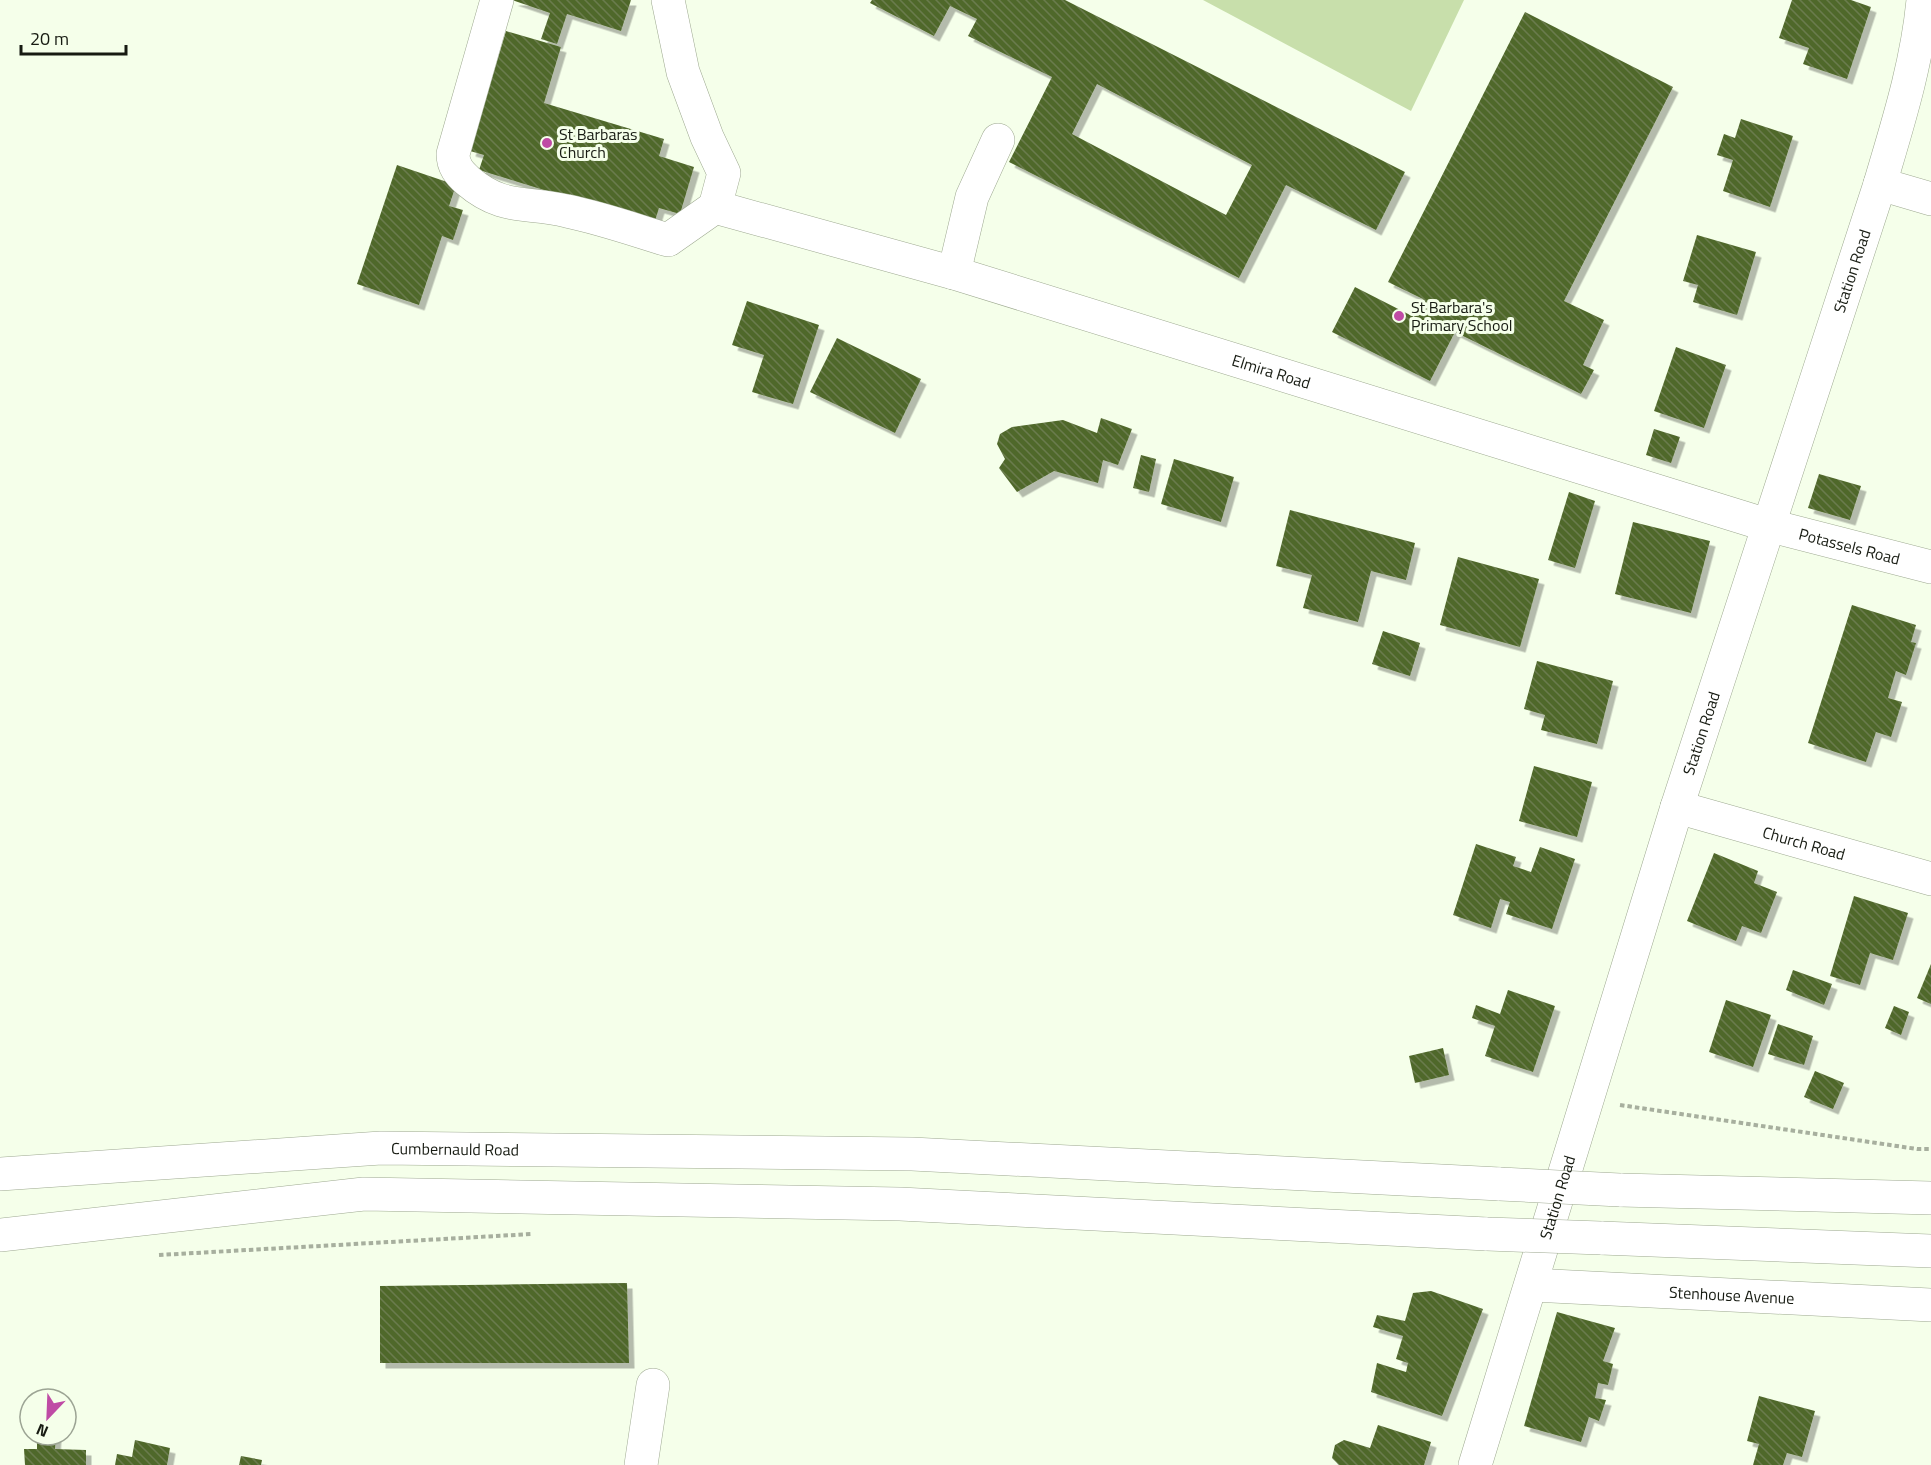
<svg xmlns="http://www.w3.org/2000/svg" width="1931" height="1465" viewBox="0 0 1931 1465" font-family="'Titillium Web',sans-serif">
  <defs>
    <pattern id="building-back-hatch" width="6" height="6" patternUnits="userSpaceOnUse" patternTransform="scale(1.5)"><rect width="6" height="6" fill="#50672b"/><path d="M-1 5l2 2M0 0l6 6M5-1l2 2" fill="none" stroke="#6a7c4e"/></pattern>
    <filter id="shadow"><feDropShadow dx="5.5" dy="5.5" stdDeviation="0" flood-color="#0004"/></filter>
  </defs>
  <rect width="100%" height="100%" fill="#f5ffea"/>
  <polygon fill="#c8dfab" points="1203,0 1464,0 1411,111"/>
  <g fill="url(#building-back-hatch)" fill-rule="evenodd" filter="url(#shadow)">
    <polygon points="512,0 631,0 621,31 567,14 557,44 541,39 550,13"/>
    <path d="M 872,0 L 1065,0 L 1405,172 L 1376,230 L 1286,185 L 1239,278 L 1009,162 L 1052,77 L 968,36 L 977,19 L 950,6 L 934,36 L 870,3 ZM 1097,84 L 1252,165 L 1226,215 L 1072,134 Z"/>
    <polygon points="1792,0 1851,0 1871,7 1847,79 1803,64 1809,48 1779,38"/>
    <polygon points="1525,12 1673,87 1564,301 1604,320 1583,365 1594,370 1581,394 1455,332 1430,381 1332,332 1355,287 1414,317 1423,299 1388,282"/>
    <polygon points="506,31 561,47 544,103 664,139 659,156 694,167 680,214 659,208 654,224 479,170 484,155 470,151"/>
    <polygon points="1741,119 1793,136 1770,207 1723,191 1733,160 1717,155 1724,134 1735,138"/>
    <polygon points="397,165 456,185 449,206 463,210 453,240 442,236 419,305 357,284"/>
    <polygon points="1697,235 1756,252 1737,315 1693,302 1698,285 1683,281"/>
    <polygon points="747,301 819,325 793,404 752,392 764,355 732,345"/>
    <polygon points="837,338 921,379 895,433 810,392"/>
    <polygon points="1676,347 1726,365 1704,428 1654,411"/>
    <polygon points="1101,418 1132,429 1118,465 1103,460 1098,483 1054,471 1017,492 999,468 1005,459 997,444 1000,434 1012,427 1063,420 1097,433"/>
    <polygon points="1654,429 1680,437 1671,463 1646,455"/>
    <polygon points="1141,455 1156,459 1149,492 1133,488"/>
    <polygon points="1174,459 1234,477 1221,522 1161,504"/>
    <polygon points="1819,474 1861,486 1850,520 1808,508"/>
    <polygon points="1569,492 1595,501 1575,568 1548,560"/>
    <polygon points="1290,510 1415,543 1406,580 1371,571 1358,622 1303,608 1312,575 1276,566"/>
    <polygon points="1633,522 1710,541 1691,613 1615,594"/>
    <polygon points="1458,557 1539,579 1520,647 1440,625"/>
    <polygon points="1852,605 1916,625 1911,642 1916,643 1906,675 1896,671 1888,698 1902,702 1891,737 1876,732 1866,762 1808,743"/>
    <polygon points="1383,631 1420,643 1410,676 1372,664"/>
    <polygon points="1537,661 1613,681 1597,744 1541,730 1545,715 1524,709"/>
    <polygon points="1534,766 1592,782 1577,837 1519,821"/>
    <polygon points="1476,844 1516,857 1513,866 1531,872 1540,847 1575,859 1552,929 1506,914 1510,902 1500,899 1491,928 1453,915"/>
    <polygon points="1714,853 1758,871 1754,883 1777,892 1761,933 1742,926 1736,941 1687,921"/>
    <polygon points="1854,896 1908,913 1893,960 1870,953 1860,985 1830,976"/>
    <polygon points="1931,964 1931,1004 1917,998"/>
    <polygon points="1793,970 1832,984 1824,1005 1786,990"/>
    <polygon points="1508,990 1555,1006 1533,1072 1485,1056 1495,1026 1472,1018 1476,1005 1500,1014"/>
    <polygon points="1726,1000 1771,1015 1753,1067 1709,1052"/>
    <polygon points="1894,1006 1909,1012 1901,1035 1885,1028"/>
    <polygon points="1778,1024 1813,1036 1804,1065 1768,1054"/>
    <polygon points="1443,1048 1449,1075 1415,1083 1409,1056"/>
    <polygon points="1815,1071 1844,1083 1833,1109 1804,1097"/>
    <polygon points="627,1283 629,1363 380,1363 380,1286"/>
    <polygon points="1431,1291 1483,1309 1442,1416 1371,1392 1377,1363 1406,1372 1408,1363 1396,1359 1403,1336 1373,1327 1377,1315 1405,1321 1413,1293"/>
    <polygon points="1557,1312 1615,1328 1603,1361 1613,1364 1608,1385 1598,1383 1595,1398 1606,1400 1599,1421 1589,1417 1581,1442 1524,1426"/>
    <polygon points="1759,1396 1815,1411 1802,1457 1787,1453 1783,1465 1753,1465 1759,1444 1747,1441"/>
    <polygon points="1378,1425 1431,1442 1424,1465 1339,1465 1332,1458 1335,1445 1344,1440 1370,1448"/>
    <polygon points="37,1435 56,1435 55,1449 86,1450 86,1465 25,1465 24,1449 37,1449"/>
    <polygon points="135,1440 170,1448 167,1465 115,1465 117,1454 132,1457"/>
    <polygon points="241,1456 262,1460 261,1465 239,1465"/>
  </g>
  <g fill="none" stroke-linecap="round" stroke-linejoin="round">
    <defs>
      <g id="minor">
        <path d="M 497,0 L 453,154 C 453,166 459,173 468,181 C 503,211 527,201 567,211 C 601,218 635,230 668,240 L 715,207"/>
        <path id="s1" d="M 668,0 L 683,72 L 707,137 L 724,173 L 715,207 L 954,273 L 1767,525 L 1931,567"/>
        <polyline points="1880,184 1931,199"/>
        <polyline points="954,273 972,197 998,140"/>
        <path id="s2" d="M 1677,807 L 1931,879"/>
        <path id="s3" d="M 1532,1285 L 1931,1305"/>
        <polyline points="641,1465 653,1385"/>
      </g>
      <g id="major">
        <path id="s4" d="M 0,1174 L 381,1148 L 912,1154 L 1500,1184"/>
        <polyline points="1620,1190 1931,1198"/>
        <polyline points="0,1235 364,1194 900,1204 1487,1234"/>
        <polyline points="1601,1238 1931,1251"/>
        <path id="s5" d="M 1475,1465 L 1677,807 L 1880,184 C 1898,123 1917,64 1923,0"/>
      </g>
    </defs>
    <use href="#minor" stroke="#9ea991" stroke-width="34"/>
    <use href="#major" stroke="#9ea991" stroke-width="34"/>
    <g stroke="#a7af9e" stroke-width="4" stroke-dasharray="4.5 3" stroke-linecap="butt">
      <polyline points="1620,1105 1917,1149 1931,1149"/>
      <polyline points="159,1255 532,1234"/>
    </g>
    <use href="#minor" stroke="#fff" stroke-width="33"/>
    <use href="#major" stroke="#fff" stroke-width="33"/>
    <defs>
      <g id="major-bridge">
        <polyline points="1500,1184 1620,1190"/>
        <polyline points="1487,1234 1601,1238"/>
      </g>
    </defs>
    <use href="#major-bridge" stroke="#9ea991" stroke-width="34" stroke-linecap="butt"/>
    <use href="#major-bridge" stroke="#fff" stroke-width="33"/>
  </g>
  <g fill="#bf4ba5" stroke="#f5ffea" stroke-width="2">
    <circle cx="547" cy="143" r="6"/>
    <circle cx="1399" cy="316" r="6"/>
  </g>
  <g text-anchor="middle" stroke-width="6" stroke-linejoin="round" paint-order="stroke">
    <g font-size="16" fill="#171b12" stroke="#f5ffea" text-anchor="start">
      <text x="559" y="140">St Barbaras<tspan x="559" dy="18">Church</tspan></text>
      <text x="1411" y="313">St Barbara's<tspan x="1411" dy="18">Primary School</tspan></text>
    </g>
    <g font-size="16" fill="#171b12" stroke="#f5ffea">
      <text dy="6" stroke="none"><textPath href="#s5" startOffset="1252">Station Road</textPath></text>
      <text dy="6" stroke="none"><textPath href="#s1" startOffset="798">Elmira Road</textPath></text>
      <text dy="6" stroke="none"><textPath href="#s1" startOffset="1402">Potassels Road</textPath></text>
      <text dy="6" stroke="none"><textPath href="#s5" startOffset="766">Station Road</textPath></text>
      <text dy="6" stroke="none"><textPath href="#s2" startOffset="132">Church Road</textPath></text>
      <text dy="6" stroke="none"><textPath href="#s4" startOffset="456">Cumbernauld Road</textPath></text>
      <text dy="6" stroke="none"><textPath href="#s5" startOffset="280">Station Road</textPath></text>
      <text dy="6" stroke="none"><textPath href="#s3" startOffset="200">Stenhouse Avenue</textPath></text>
    </g>
  </g>
  <g transform="translate(48 1417) rotate(203)"><circle r="28" fill="#f5ffea" stroke="#9ca494" stroke-width="1.5"/>
  <path d="M0-4.5L10 22L0 15L-10 22Z" fill="#bf4ba5"/>
  <text y="-9" font-size="16" font-weight="bold" text-anchor="middle" fill="#171b12">N</text>
  </g>
  <path d="M21 45v9h105v-9" fill="none" stroke="#171b12" stroke-width="3"/>
  <text x="30" y="45" font-size="18" fill="#171b12" stroke="#f5ffea" stroke-width="4.5" paint-order="stroke">20 m</text>
</svg>
